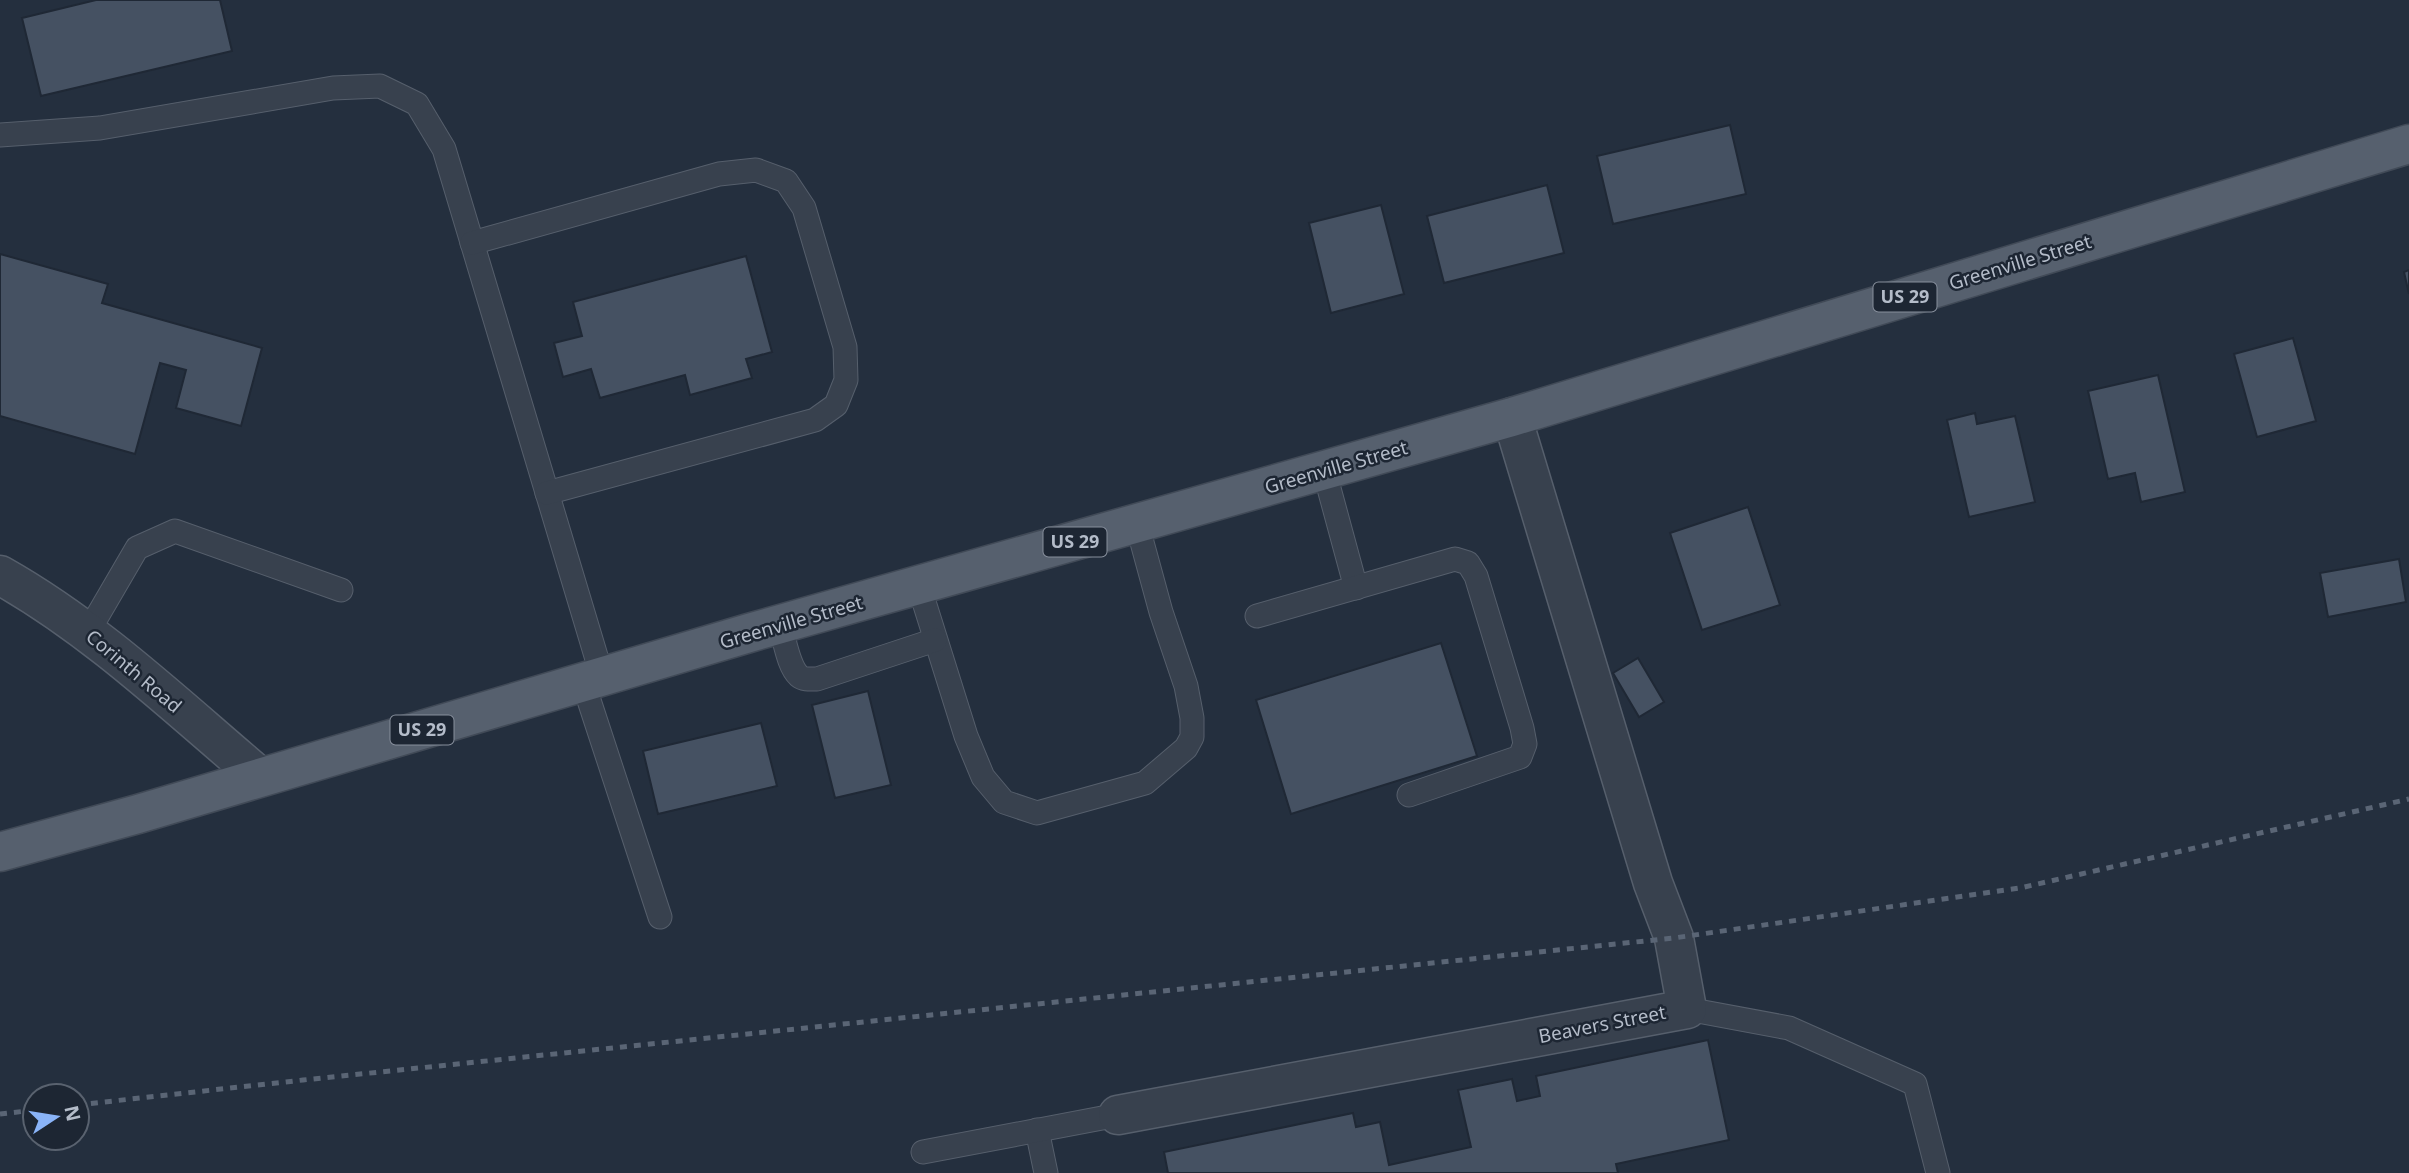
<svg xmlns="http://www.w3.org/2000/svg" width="2409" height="1173" viewBox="0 0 2409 1173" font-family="'Noto Sans',sans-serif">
  <rect width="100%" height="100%" fill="#242f3e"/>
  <g fill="#455162" stroke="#1f2835" stroke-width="2">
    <polygon points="96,0 220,0 232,51 41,96 22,18"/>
    <polygon points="1730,125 1746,194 1613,224 1597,156"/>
    <polygon points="1547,185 1564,253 1444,283 1427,216"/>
    <polygon points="1381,205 1404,294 1331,313 1309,223"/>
    <polygon points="0,254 108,284 102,303 262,348 241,426 176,408 186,370 160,363 135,454 0,416"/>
    <polygon points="746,256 772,352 746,359 752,378 690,395 685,375 600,398 591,369 563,377 554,343 582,336 573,302"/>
    <polygon points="2409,270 2409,294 2404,272"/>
    <polygon points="2293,338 2316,421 2257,437 2234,354"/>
    <polygon points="2158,375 2185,492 2141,502 2135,473 2108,479 2088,391"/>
    <polygon points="1975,413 1977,424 2015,416 2035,502 1969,517 1947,420"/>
    <polygon points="1748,507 1780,605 1702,630 1670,533"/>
    <polygon points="2399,559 2406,602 2328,617 2320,573"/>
    <polygon points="1441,643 1477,756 1291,814 1256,700"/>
    <polygon points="1638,658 1664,702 1639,717 1613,673"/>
    <polygon points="868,691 891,785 835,798 812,705"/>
    <polygon points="761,723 777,786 658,814 643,751"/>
    <polygon points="1708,1040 1729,1140 1616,1164 1618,1173 1168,1173 1164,1152 1353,1113 1356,1127 1380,1122 1389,1165 1471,1147 1458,1090 1512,1079 1517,1101 1540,1096 1536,1076"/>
  </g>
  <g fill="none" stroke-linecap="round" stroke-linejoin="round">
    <defs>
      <g id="service">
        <polyline points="0,135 100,128 333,88 380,86 417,104 444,149 602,676"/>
        <polyline points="472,243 719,174 756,170 786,181 804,208 845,347 846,380 836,405 815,420 547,493"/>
        <polyline points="1324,470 1356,588"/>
        <polyline points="919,586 966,736 983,777 1004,802 1037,813 1145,783 1186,748 1192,737 1192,718 1186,686 1161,612 1137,524"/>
        <polyline points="1257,616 1455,559 1468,563 1476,576 1522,728 1525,744 1520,757 1409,795"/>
        <path d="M 780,626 C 785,640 788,666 799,676 C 804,680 811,679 817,679 L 935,640"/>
        <polyline points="88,632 137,548 175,531 341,590"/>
        <polyline points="583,682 660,917"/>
        <polyline points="1687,1009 1789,1028 1915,1084 1938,1173"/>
        <polyline points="1037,1130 1046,1173"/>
        <polyline points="923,1152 1118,1115"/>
      </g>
      <polyline id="minor" points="1118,1115 1687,1009 1674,938 1653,883 1512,417"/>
      <path id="tertiary" d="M 0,575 C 96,629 176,706 260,777"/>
      <polyline id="primary" points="0,852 138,814 749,633 1512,417 2409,144"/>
    </defs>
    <use href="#service" stroke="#565f6c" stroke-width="25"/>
    <use href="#minor" stroke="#565f6c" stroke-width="41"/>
    <use href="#tertiary" stroke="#565f6c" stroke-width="41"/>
    <use href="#primary" stroke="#414a57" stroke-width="41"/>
    <use href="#service" stroke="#38414e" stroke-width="23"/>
    <use href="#minor" stroke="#38414e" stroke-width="38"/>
    <use href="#tertiary" stroke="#38414e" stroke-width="38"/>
    <use href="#primary" stroke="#56606e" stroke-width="38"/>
    <g stroke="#5a6575" stroke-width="5" stroke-dasharray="7 7" stroke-linecap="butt">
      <polyline points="77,1105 303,1080 1674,938 2020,888 2409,799"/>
      <polyline points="0,1114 35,1110"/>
    </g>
  </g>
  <g text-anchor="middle" stroke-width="5" stroke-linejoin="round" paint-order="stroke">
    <g fill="#1d2633" stroke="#878f9c" stroke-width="2">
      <rect x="1873.5" y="282.5" width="63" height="29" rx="5"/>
      <rect x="1043.5" y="527.5" width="63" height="29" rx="5"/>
      <rect x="390.5" y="715.5" width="63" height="29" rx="5"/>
    </g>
    <g font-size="18" font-weight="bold" fill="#b4bcc9">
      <text x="1905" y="303">US 29</text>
      <text x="1075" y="548">US 29</text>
      <text x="422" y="736">US 29</text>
    </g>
    <g font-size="19" fill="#b4bcc9" stroke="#1d2633">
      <text transform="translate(2020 262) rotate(-17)" y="7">Greenville Street</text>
      <text transform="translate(1336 467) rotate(-16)" y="7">Greenville Street</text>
      <text transform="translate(791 622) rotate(-16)" y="7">Greenville Street</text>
      <text transform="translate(134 671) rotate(40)" y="7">Corinth Road</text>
      <text transform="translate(1602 1024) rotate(-11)" y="7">Beavers Street</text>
    </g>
  </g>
  <g transform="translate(56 1117) rotate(78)"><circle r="33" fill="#1d2633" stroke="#59626f" stroke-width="2"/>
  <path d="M0-5L12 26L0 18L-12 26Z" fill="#8ab4f8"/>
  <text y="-10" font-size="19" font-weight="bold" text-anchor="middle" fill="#b4bcc9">N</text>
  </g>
</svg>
